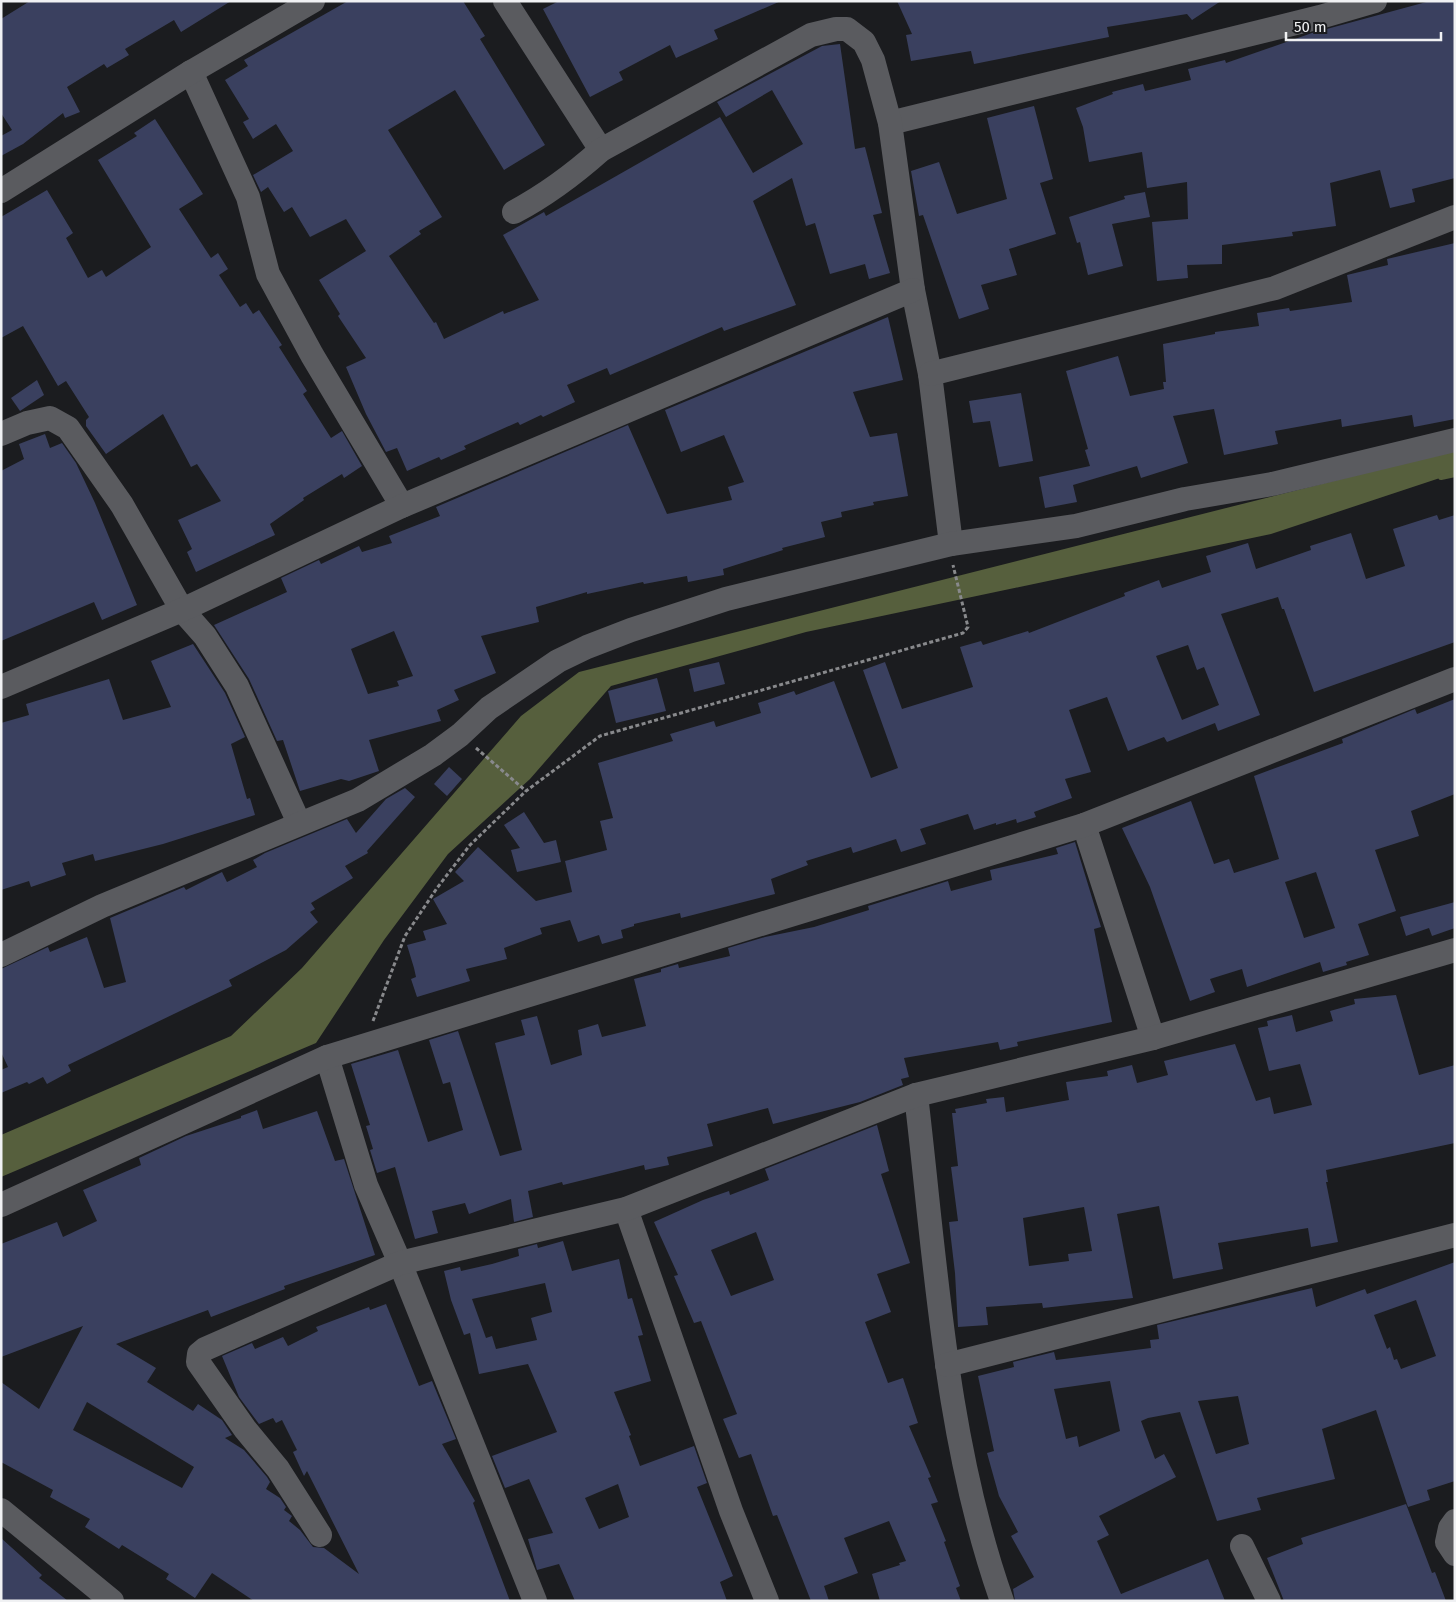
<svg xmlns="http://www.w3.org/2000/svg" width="1456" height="1602" viewBox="0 0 1456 1602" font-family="'Fira Sans',sans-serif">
  <rect width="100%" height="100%" fill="#1b1c1f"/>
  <polygon fill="#565f3d" points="1455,450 1455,473 1271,534 806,632 611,686 530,779 448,854 384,940 316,1043 1,1177 1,1135 231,1036 302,968 521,716 579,672"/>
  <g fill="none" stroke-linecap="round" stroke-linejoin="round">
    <polyline stroke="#565f3d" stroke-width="6" points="1441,477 1455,474"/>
  </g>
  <g fill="#3a405f" fill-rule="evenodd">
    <polygon points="30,1 231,1 181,32 174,20 125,49 129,55 107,68 104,64 67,87 80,112 65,118 63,113 23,144 1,156 1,136 12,130 1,113 1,19"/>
    <polygon points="348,1 463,1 485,36 480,39 545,145 504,170 455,90 388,130 442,217 419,231 421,234 389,256 434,323 436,322 444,339 503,311 504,314 539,300 503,235 544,212 546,216 720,117 753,173 803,144 772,90 726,117 717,102 822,46 840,44 855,149 865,147 882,213 873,215 890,273 869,279 865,264 830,274 815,223 806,226 792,178 753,201 796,305 724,331 722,327 610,375 607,368 567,385 575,402 543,417 541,415 520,425 518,422 464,446 466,449 441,460 439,457 407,471 397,448 386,452 366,414 346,367 366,358 338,316 340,314 319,280 366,251 346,219 310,237 292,207 284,212 268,187 261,192 253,175 293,151 276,124 253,139 243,122 249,119 225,80 248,66 244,60"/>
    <polygon points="559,1 781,1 714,30 718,39 676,58 670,45 619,72 623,80 590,97 543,9"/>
    <polygon points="897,1 1221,1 1192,20 1187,14 1107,27 1109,37 974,64 971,51 911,61 906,35 912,34"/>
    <polygon points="1430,1 1455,1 1455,178 1412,189 1415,202 1390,208 1380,170 1330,183 1336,226 1292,232 1293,236 1222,245 1222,264 1187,265 1188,278 1157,281 1152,222 1188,219 1187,182 1147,188 1142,152 1089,162 1083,127 1076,108 1113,94 1112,92 1143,84 1145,91 1191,80 1188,69 1225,60 1226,63 1312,33"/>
    <polygon points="1034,106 1053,179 1040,183 1056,234 1009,249 1017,275 981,285 989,309 959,319 923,215 919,216 911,171 939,162 957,214 1007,199 987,118"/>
    <polygon points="155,119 203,194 179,209 211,258 218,253 228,269 219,275 240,307 246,303 253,314 259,310 282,345 279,347 307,391 303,394 331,438 342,431 362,466 344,478 342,474 303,498 304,500 270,524 275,535 196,572 187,552 192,549 178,520 221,501 197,464 191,467 163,414 106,454 86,426 86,420 89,417 66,381 58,386 23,326 1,338 1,217 47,190 73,233 66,238 88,278 102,270 106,277 151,247 98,160 137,136 134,133"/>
    <polygon points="1145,192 1150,217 1112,224 1123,266 1088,275 1080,242 1077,243 1069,217 1125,199 1124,196"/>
    <polygon points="1455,243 1455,419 1414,427 1412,415 1342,427 1341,419 1275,431 1278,444 1224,455 1214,409 1173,416 1188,463 1141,478 1137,466 1073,485 1077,502 1045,508 1039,477 1090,466 1085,450 1088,449 1066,371 1118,356 1130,396 1164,389 1163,382 1166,382 1163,344 1215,334 1215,332 1259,326 1257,313 1289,308 1290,311 1352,302 1347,275 1388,265 1387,259"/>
    <path d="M 888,317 L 903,380 L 853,392 L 870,437 L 897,433 L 908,496 L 873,502 L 874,505 L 841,512 L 842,517 L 821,522 L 825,537 L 782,548 L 783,550 L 723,569 L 724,575 L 688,582 L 687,576 L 644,584 L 643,582 L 587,594 L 587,592 L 536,607 L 539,622 L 481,636 L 496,673 L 454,690 L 459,700 L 437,710 L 441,721 L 369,740 L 379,771 L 349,781 L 341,779 L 300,791 L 283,740 L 277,741 L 249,679 L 214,625 L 287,592 L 281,578 L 319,560 L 321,564 L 359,546 L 362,552 L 392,543 L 389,536 L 440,516 L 436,507 L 628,425 L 667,514 L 732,500 L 728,487 L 744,482 L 724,435 L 681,452 L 665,410 ZM 394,631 L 413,676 L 397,681 L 399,686 L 368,694 L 351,649 Z"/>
    <polygon points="37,380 44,395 20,411 11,398"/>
    <polygon points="1021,393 1033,461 999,467 990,421 973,423 969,401"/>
    <polygon points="45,434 50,448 62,443 76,463 95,503 137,605 102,620 94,602 1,641 1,471 24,459 19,444"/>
    <path d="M 1437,515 L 1439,520 L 1455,515 L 1455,642 L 1314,692 L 1284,609 L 1282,609 L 1278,597 L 1221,614 L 1260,715 L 1218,731 L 1215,723 L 1167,742 L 1164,737 L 1128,751 L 1107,697 L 1069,710 L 1091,772 L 1065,779 L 1072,798 L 1034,812 L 1036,817 L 1017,823 L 1016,819 L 996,825 L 996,823 L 974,830 L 968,814 L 920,829 L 926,844 L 901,852 L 896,839 L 853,853 L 851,847 L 806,861 L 808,865 L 771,879 L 775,894 L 681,918 L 680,913 L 634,924 L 634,926 L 621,930 L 623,938 L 602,944 L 599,935 L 578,942 L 570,920 L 540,928 L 542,934 L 504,948 L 507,959 L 466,969 L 470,981 L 417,997 L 411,979 L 416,977 L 414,968 L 407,945 L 426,940 L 423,931 L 447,924 L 433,899 L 464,881 L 455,872 L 478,847 L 536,901 L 572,892 L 565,861 L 607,850 L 600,821 L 613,818 L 598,763 L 673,741 L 670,734 L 714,721 L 716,727 L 761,713 L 758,703 L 794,691 L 796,695 L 834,681 L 871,778 L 898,768 L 863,670 L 885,662 L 902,709 L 973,687 L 960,647 L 981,641 L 983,645 L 1028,631 L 1029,633 L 1125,596 L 1124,593 L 1159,580 L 1162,588 L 1211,572 L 1206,556 L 1248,543 L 1256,569 L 1311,550 L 1310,546 L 1351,533 L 1366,579 L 1405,566 L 1393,529 ZM 1188,645 L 1197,670 L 1204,667 L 1219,705 L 1182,720 L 1156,656 Z"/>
    <polygon points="193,644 225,693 245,737 231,744 247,799 250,798 255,815 163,844 95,861 93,854 62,863 66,875 31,887 29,881 1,890 1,723 29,715 26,704 109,679 123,720 171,707 151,661"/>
    <polygon points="719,662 725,684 694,692 689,669"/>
    <polygon points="657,678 666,711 616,723 608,691"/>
    <path d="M 1455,699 L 1455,794 L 1411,811 L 1419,836 L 1375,850 L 1396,911 L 1358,924 L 1369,955 L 1346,962 L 1347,965 L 1323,972 L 1320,962 L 1247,987 L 1242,969 L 1210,979 L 1215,992 L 1190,1001 L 1150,887 L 1122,828 L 1191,801 L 1214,864 L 1229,859 L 1234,873 L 1279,859 L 1254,776 L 1343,743 L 1342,739 L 1415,709 L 1417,714 ZM 1316,872 L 1335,928 L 1304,938 L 1285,882 Z"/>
    <polygon points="449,767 462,779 447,796 434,784"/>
    <polygon points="405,788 415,797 367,851 368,853 345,866 353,878 311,903 315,909 310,912 318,922 286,950 229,980 232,986 68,1065 71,1071 47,1084 43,1077 29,1084 27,1082 1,1093 1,1070 8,1067 1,1052 1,969 48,947 50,952 87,937 104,988 126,982 110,918 184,887 186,890 222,872 227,882 257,867 253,860 265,853 347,819 356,833 386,799"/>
    <polygon points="524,812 544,843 556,840 561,862 517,872 511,850 520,848 504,825"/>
    <polygon points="1075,842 1101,927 1094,929 1112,1022 1017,1042 1018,1046 1000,1050 998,1042 904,1058 909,1077 901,1079 903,1085 860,1102 773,1124 768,1108 707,1124 713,1146 667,1157 669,1165 645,1170 644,1165 563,1185 562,1182 528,1191 533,1217 514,1222 511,1199 469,1214 465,1203 432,1211 438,1233 415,1239 395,1167 377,1173 370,1150 373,1149 366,1126 370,1125 351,1064 398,1050 428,1142 463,1130 450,1082 443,1084 429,1040 458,1031 500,1156 522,1150 495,1043 525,1035 521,1020 537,1016 551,1065 582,1055 578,1030 598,1024 602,1037 646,1026 634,979 661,972 661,969 671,966 678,964 679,968 730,956 728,948 765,937 814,927 869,910 868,906 948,881 951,891 992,880 990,870 1058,854 1056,848"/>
    <polygon points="1455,902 1455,928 1432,936 1429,928 1406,936 1400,917"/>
    <path d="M 1396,995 L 1419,1075 L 1455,1065 L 1455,1143 L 1326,1170 L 1328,1182 L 1326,1182 L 1338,1242 L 1311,1247 L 1308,1228 L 1218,1243 L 1223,1269 L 1173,1279 L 1159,1206 L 1117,1214 L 1133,1298 L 1043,1308 L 1042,1303 L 986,1307 L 988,1325 L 958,1327 L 955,1273 L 949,1222 L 958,1221 L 951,1167 L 958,1166 L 952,1113 L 956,1113 L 955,1109 L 987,1103 L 986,1099 L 1004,1097 L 1006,1112 L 1069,1100 L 1066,1082 L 1108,1076 L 1107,1071 L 1132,1065 L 1137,1083 L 1168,1075 L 1164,1061 L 1235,1044 L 1256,1101 L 1270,1097 L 1274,1114 L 1312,1105 L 1300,1064 L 1269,1071 L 1258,1028 L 1268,1026 L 1267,1021 L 1292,1015 L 1296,1032 L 1333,1021 L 1330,1011 L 1355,1004 L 1354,999 ZM 1084,1207 L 1092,1251 L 1068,1254 L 1069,1261 L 1029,1266 L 1023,1218 Z"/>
    <path d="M 257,1110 L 263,1129 L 317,1111 L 335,1161 L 344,1159 L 375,1255 L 284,1286 L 285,1289 L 211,1317 L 208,1310 L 116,1344 L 156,1368 L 147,1382 L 193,1411 L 198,1404 L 222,1420 L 232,1435 L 225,1438 L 244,1450 L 267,1477 L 270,1482 L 266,1489 L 280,1498 L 286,1507 L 284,1510 L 292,1516 L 289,1521 L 300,1530 L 313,1547 L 324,1548 L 359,1574 L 307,1471 L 304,1476 L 293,1452 L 297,1450 L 282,1420 L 276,1423 L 273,1418 L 259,1424 L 239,1397 L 222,1356 L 252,1343 L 255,1349 L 283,1337 L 288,1346 L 318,1331 L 316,1327 L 369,1307 L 370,1310 L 386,1304 L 419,1386 L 432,1381 L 456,1439 L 442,1444 L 475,1501 L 473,1503 L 510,1601 L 254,1601 L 212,1573 L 195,1598 L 166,1579 L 169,1574 L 122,1545 L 119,1549 L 85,1527 L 90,1519 L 50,1497 L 53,1490 L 1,1462 L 1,1382 L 39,1409 L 83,1326 L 1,1357 L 1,1244 L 57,1222 L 63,1237 L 97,1221 L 83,1190 L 141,1165 L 139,1158 L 186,1136 L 241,1118 L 241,1116 ZM 87,1402 L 194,1467 L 182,1488 L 73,1430 Z"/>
    <path d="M 877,1125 L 889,1171 L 881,1174 L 910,1263 L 877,1274 L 891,1312 L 865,1322 L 888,1383 L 903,1378 L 918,1423 L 909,1426 L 931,1477 L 928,1478 L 938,1502 L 931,1504 L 946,1541 L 944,1542 L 960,1586 L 956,1588 L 961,1601 L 880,1601 L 872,1574 L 900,1565 L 899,1563 L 906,1561 L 889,1521 L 844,1538 L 858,1573 L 824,1586 L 829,1601 L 811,1601 L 777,1515 L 773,1516 L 751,1454 L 739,1458 L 723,1419 L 737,1414 L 701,1321 L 694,1323 L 674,1276 L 678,1275 L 654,1222 L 703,1200 L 729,1191 L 730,1195 L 769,1180 L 765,1169 ZM 756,1232 L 774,1280 L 731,1296 L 711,1250 Z"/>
    <path d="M 563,1241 L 572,1271 L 619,1259 L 628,1299 L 632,1298 L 643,1335 L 638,1336 L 651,1381 L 614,1392 L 631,1435 L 629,1436 L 640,1466 L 694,1446 L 707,1483 L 697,1487 L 733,1576 L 720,1582 L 727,1601 L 575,1601 L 559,1564 L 537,1570 L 528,1539 L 553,1533 L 529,1479 L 505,1488 L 492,1456 L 557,1432 L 528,1364 L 479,1374 L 470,1333 L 464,1335 L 451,1300 L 444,1271 L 460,1267 L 461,1271 L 492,1264 L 519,1256 L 518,1249 L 537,1244 L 538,1248 ZM 545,1283 L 552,1312 L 531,1318 L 537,1340 L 496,1349 L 492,1336 L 486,1338 L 472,1299 ZM 618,1484 L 629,1517 L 599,1529 L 585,1498 Z"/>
    <path d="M 1455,1262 L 1455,1481 L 1427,1490 L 1430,1500 L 1408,1507 L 1376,1410 L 1322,1429 L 1335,1479 L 1257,1498 L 1261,1510 L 1217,1521 L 1180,1412 L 1148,1418 L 1141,1421 L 1155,1459 L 1164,1454 L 1176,1477 L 1099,1516 L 1109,1535 L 1097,1541 L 1121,1594 L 1208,1559 L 1225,1601 L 1015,1601 L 1013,1589 L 1034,1577 L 1011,1536 L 1018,1532 L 999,1496 L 987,1453 L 994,1451 L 978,1376 L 1014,1367 L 1013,1362 L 1054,1352 L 1056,1360 L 1151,1348 L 1150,1340 L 1159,1339 L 1157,1325 L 1312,1288 L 1316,1307 L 1365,1289 L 1367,1294 ZM 1416,1300 L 1436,1356 L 1401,1369 L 1397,1359 L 1394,1360 L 1390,1347 L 1387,1349 L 1374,1315 ZM 1110,1381 L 1120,1431 L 1079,1447 L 1077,1436 L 1066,1439 L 1054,1389 ZM 1238,1396 L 1249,1444 L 1216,1454 L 1198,1401 Z"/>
    <polygon points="1406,1504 1432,1573 1435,1572 1446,1601 1284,1601 1267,1558 1303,1544 1301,1538"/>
    <polygon points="1,1538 42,1575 39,1578 68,1601 1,1601"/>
  </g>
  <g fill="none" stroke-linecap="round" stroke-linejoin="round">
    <g stroke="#88898c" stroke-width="3" stroke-dasharray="4 2.5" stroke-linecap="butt">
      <polyline points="476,748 526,791"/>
      <polyline points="373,1021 405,936 437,888 470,845 526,791 600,736 963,633 968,627 953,565"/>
    </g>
    <g stroke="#5a5b5f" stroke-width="24">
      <polyline points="505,1 601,150"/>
      <polyline points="191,72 248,197 268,274 312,355 402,506"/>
      <polyline points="890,123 1320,17 1375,1"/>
      <polyline points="1,191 191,72 313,1"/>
      <path d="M 514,212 C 546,195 573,175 601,150 L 811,35 L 836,29 L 847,29 L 864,42 L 873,60 L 890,123 L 913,290 L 930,374 L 951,544"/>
      <polyline points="930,374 1275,288 1455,217"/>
      <polyline points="1,434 27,423 50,418 68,428 122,505 182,610 205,636 237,686 299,823"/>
      <polyline points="1,687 182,610 402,506 913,290"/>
      <polyline points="1084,825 1153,1038"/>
      <polyline points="1,955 102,906 358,800 433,755 460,735 489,708 558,661 587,647 631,630 726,599 951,544 1076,526 1185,499 1272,484 1455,440"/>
      <polyline points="327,1057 366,1185 400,1263 535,1601"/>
      <path d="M 916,1095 C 936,1264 945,1440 1002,1601"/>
      <polyline points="1,1205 327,1057 1084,825 1455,679"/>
      <polyline points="626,1209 731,1511 767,1601"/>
      <polyline points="947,1365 1455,1235"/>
      <polyline points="1,1510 112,1601"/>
      <polyline points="1455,1521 1450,1528 1447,1542 1455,1554"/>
      <polyline points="320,1535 278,1469 245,1429 198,1362 199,1354 205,1349 400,1263 626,1209 916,1095 1153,1038 1455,950"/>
      <polyline points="1242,1546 1269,1601"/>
    </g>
  </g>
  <rect width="1456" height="1602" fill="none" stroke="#f0f1f3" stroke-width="5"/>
  <path d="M1286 32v8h155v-8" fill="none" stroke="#f0f1f3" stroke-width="2.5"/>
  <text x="1294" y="32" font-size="15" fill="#f0f1f3" stroke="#1b1c1f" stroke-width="4" paint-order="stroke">50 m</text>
</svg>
